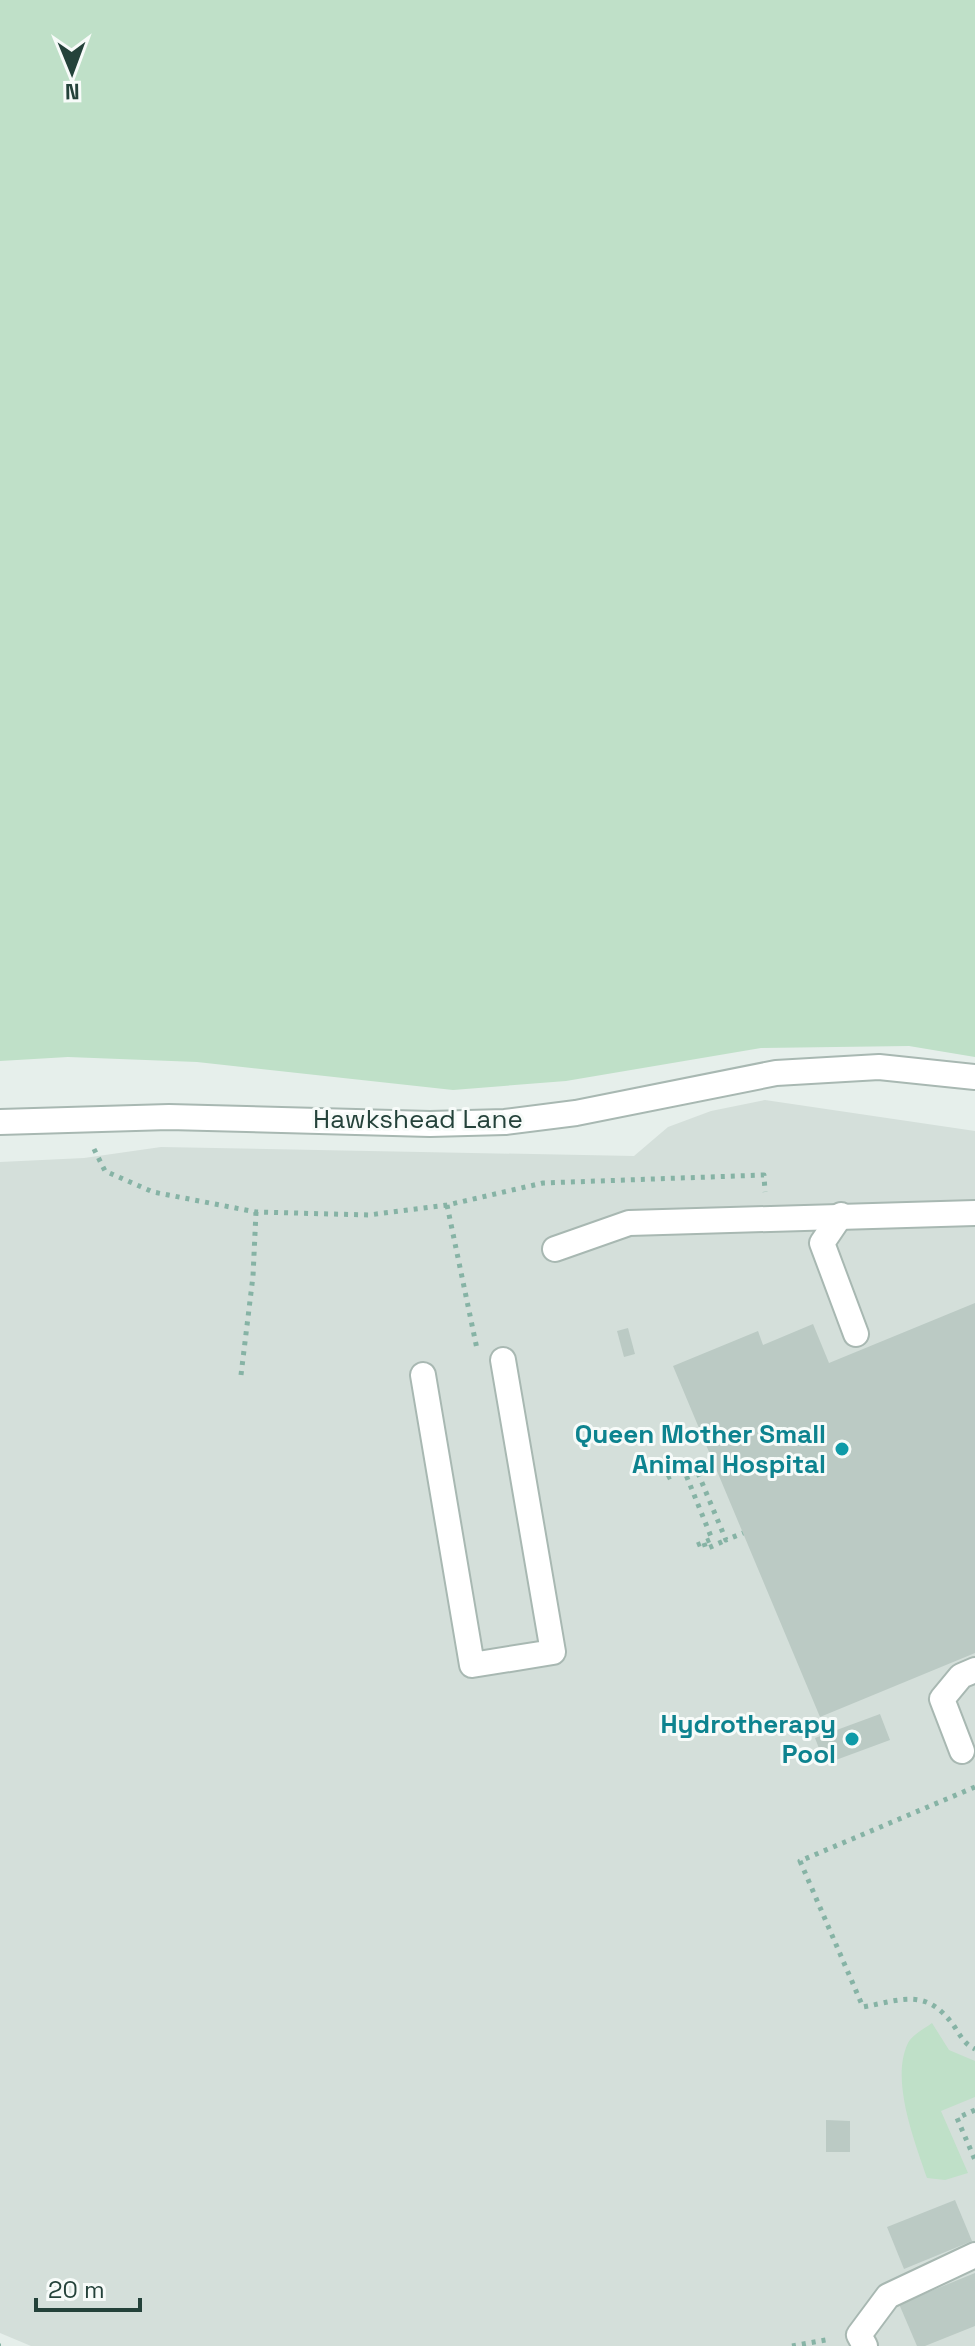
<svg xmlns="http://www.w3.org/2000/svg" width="975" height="2346" viewBox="0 0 975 2346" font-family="'Space Grotesk',sans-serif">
  <rect width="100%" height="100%" fill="#e6efeb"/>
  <polygon fill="#d4dfda" points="765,1100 975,1131 975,2346 31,2346 0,2333 0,1162 84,1158 161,1147 634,1156 668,1127 711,1111"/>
  <g fill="#bfe0c8">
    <polygon points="0,0 975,0 975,1057 909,1046 761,1048 566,1081 453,1090 197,1062 68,1057 0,1061"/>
    <path d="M 932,2023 L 949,2050 L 975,2061 L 975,2097 L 941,2111 L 968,2173 L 945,2180 L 927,2178 C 915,2142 890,2080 908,2043 C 912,2035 924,2029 932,2023 Z"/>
  </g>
  <g fill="#bbcac4">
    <polygon points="975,1303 975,1653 820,1717 673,1366 758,1331 763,1345 813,1324 829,1363"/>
    <polygon points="628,1328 635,1354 624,1357 617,1331"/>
    <polygon points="880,1714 890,1740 825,1764 815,1738"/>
    <polygon points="826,2120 850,2121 850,2152 826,2152"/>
    <polygon points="955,2200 972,2241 904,2269 887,2227"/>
    <polygon points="975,2273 975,2326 925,2346 917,2346 899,2304"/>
  </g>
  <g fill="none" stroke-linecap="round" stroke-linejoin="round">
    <defs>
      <g id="minor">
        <polyline points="0,1122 169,1117 430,1124 505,1122 576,1113 776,1073 879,1067 975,1077"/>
        <polyline points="841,1215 822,1243 856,1334"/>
        <polyline points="555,1249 629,1223 975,1213"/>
        <polyline points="423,1375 472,1665 553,1652 503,1360"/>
        <polyline points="962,1751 942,1699 961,1676 975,1670"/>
        <polyline points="865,2346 859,2335 888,2296 975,2255"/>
      </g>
    </defs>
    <use href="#minor" stroke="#a8b8b2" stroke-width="28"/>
    <g stroke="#86b3a5" stroke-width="5" stroke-dasharray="4 6" stroke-linecap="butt">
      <polyline points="94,1149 105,1171 153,1192 256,1212 369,1215 447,1205 543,1183 764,1175 765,1192"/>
      <polyline points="447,1205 477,1349"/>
      <polyline points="241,1375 253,1276 256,1212"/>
      <polyline points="667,1478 684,1470"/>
      <polyline points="704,1543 706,1549 726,1540"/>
      <polyline points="697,1545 712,1539 684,1470 695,1466 726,1540 743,1533"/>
      <path d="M 975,1787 L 800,1861 L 863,2007 C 902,2000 926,1987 954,2026 C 960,2035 965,2045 975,2049"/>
      <polyline points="975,2110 957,2118 975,2160"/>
      <polyline points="0,2346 1,2346"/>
      <polyline points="792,2346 831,2339"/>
    </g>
    <use href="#minor" stroke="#fff" stroke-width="24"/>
  </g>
  <g fill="#0f9aa8" stroke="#f7fbf9" stroke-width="3">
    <circle cx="842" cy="1449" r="8"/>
    <circle cx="852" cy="1739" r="8"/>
  </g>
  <g text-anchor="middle" stroke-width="6" stroke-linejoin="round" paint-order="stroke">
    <g font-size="26" fill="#24423a" stroke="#f7fbf9">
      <text x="418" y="1128">Hawkshead Lane</text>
    </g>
    <g font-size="26" font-weight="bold" fill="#0d838f" stroke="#f7fbf9" text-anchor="end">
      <text x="826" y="1443">Queen Mother Small<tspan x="826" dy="30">Animal Hospital</tspan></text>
      <text x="836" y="1733">Hydrotherapy<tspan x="836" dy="30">Pool</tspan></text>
    </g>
  </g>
  <g transform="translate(72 72) rotate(179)" stroke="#f7fbf9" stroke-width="6" paint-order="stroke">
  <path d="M0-6L14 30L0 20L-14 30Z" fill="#24423a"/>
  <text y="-12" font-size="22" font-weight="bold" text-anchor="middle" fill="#24423a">N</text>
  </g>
  <path d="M36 2298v12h104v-12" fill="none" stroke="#24423a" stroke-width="4"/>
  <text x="48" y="2298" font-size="24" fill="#24423a" stroke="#f7fbf9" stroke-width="6" paint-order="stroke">20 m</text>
</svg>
